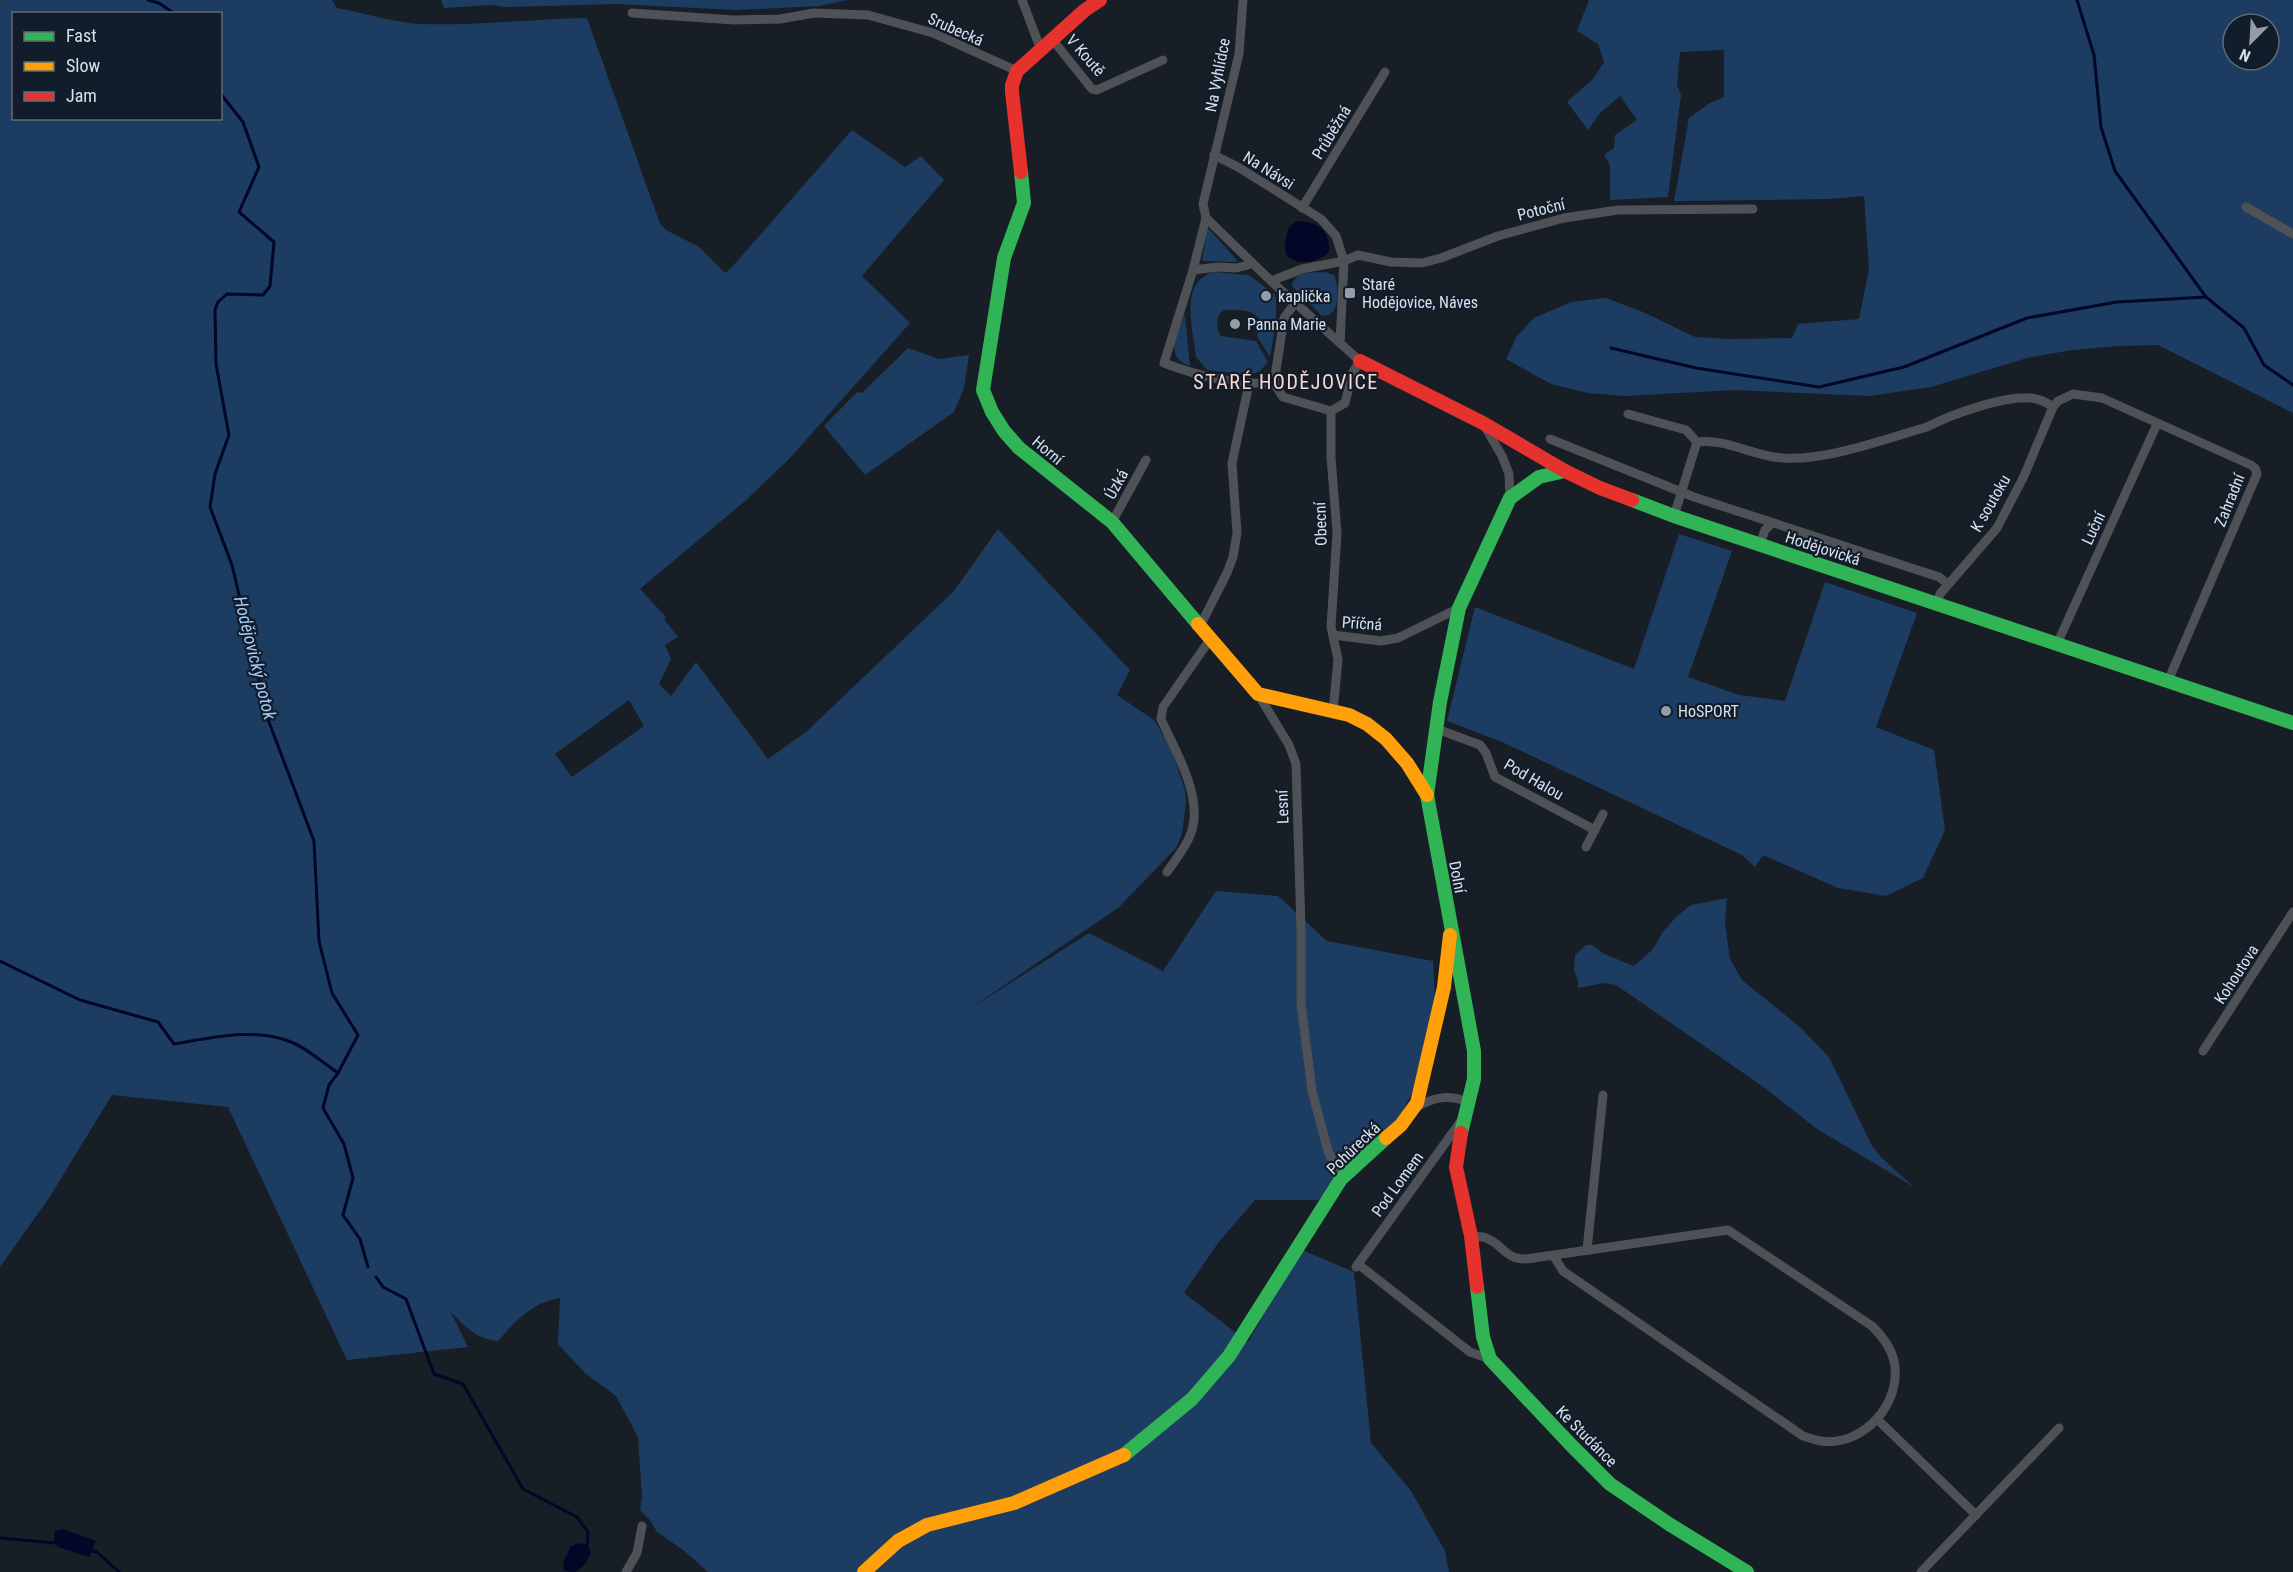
<svg xmlns="http://www.w3.org/2000/svg" width="2293" height="1572" viewBox="0 0 2293 1572" font-family="'Roboto Condensed',sans-serif">
  <rect width="100%" height="100%" fill="#181e25"/>
  <g fill="#1d3c62" fill-rule="evenodd">
    <path d="M 0,0 L 332,0 L 337,8 C 364,13 392,22 419,24 C 475,26 531,19 587,18 L 660,224 L 666,230 L 699,247 L 724,272 L 727,272 L 739,259 L 852,130 L 905,167 L 921,156 L 944,180 L 862,276 L 910,323 L 789,459 L 745,501 L 640,589 L 666,617 L 664,619 L 678,637 L 665,645 L 671,659 L 659,684 L 671,696 L 696,662 L 768,759 L 806,732 L 954,591 L 998,529 L 1130,670 L 1117,695 L 1154,720 L 1170,746 L 1185,790 L 1186,802 L 1182,834 L 1176,848 L 1118,908 L 968,1010 L 1089,933 L 1163,971 L 1216,891 L 1278,896 L 1327,941 L 1433,961 L 1435,999 L 1412,1093 L 1399,1119 L 1318,1200 L 1255,1200 L 1218,1243 L 1184,1293 L 1248,1342 L 1302,1250 L 1354,1272 L 1371,1443 L 1411,1491 L 1445,1551 L 1449,1572 L 708,1572 L 683,1550 L 657,1532 L 650,1520 L 640,1510 L 642,1496 L 638,1437 L 616,1396 L 585,1373 L 558,1344 L 560,1298 C 533,1302 515,1321 498,1341 C 474,1338 466,1327 450,1311 L 468,1347 L 347,1360 L 228,1107 L 112,1095 L 49,1198 L 0,1267 ZM 14,14 L 220,14 L 220,118 L 14,118 ZM 629,700 L 644,726 L 572,777 L 555,754 Z"/>
    <polygon points="441,0 848,0 819,6 736,10 615,4 505,7 492,5 444,8"/>
    <path d="M 1589,0 L 2293,0 L 2293,413 L 2158,345 L 2119,346 L 2072,350 L 2027,358 L 1931,387 L 1869,396 L 1735,390 L 1624,396 L 1588,393 L 1551,384 L 1506,359 L 1517,336 L 1534,318 L 1571,302 L 1606,298 L 1643,312 L 1695,337 L 1726,339 L 1792,338 L 1798,324 L 1859,319 L 1869,269 L 1864,196 L 1829,199 L 1674,201 L 1689,118 L 1710,103 L 1724,97 L 1724,50 L 1680,52 L 1677,85 L 1681,95 L 1668,197 L 1610,200 L 1610,165 L 1604,155 L 1614,148 L 1615,135 L 1637,120 L 1620,96 L 1600,113 L 1588,130 L 1567,102 L 1593,79 L 1604,62 L 1598,44 L 1577,31 ZM 2233,24 L 2269,24 L 2269,60 L 2233,60 Z"/>
    <polygon points="1209,229 1236,259 1237,262 1202,261 1207,230"/>
    <path d="M 1215,272 L 1249,275 L 1274,294 L 1276,298 L 1276,323 L 1270,357 L 1257,336 L 1261,324 C 1255,307 1239,311 1224,310 C 1215,316 1216,328 1221,336 L 1256,341 L 1268,362 L 1259,372 L 1246,375 L 1207,370 L 1196,357 C 1193,329 1178,280 1215,272 Z"/>
    <path d="M 1325,272 L 1334,275 C 1340,286 1340,321 1321,315 L 1292,286 C 1295,270 1311,273 1325,272 Z"/>
    <path d="M 1184,316 L 1185,316 L 1190,366 C 1164,357 1177,336 1184,316 Z"/>
    <polygon points="908,348 939,359 969,355 964,388 954,412 865,475 824,426 857,392 862,393"/>
    <polygon points="1679,534 1732,551 1688,677 1739,695 1785,701 1825,582 1917,613 1876,727 1934,750 1945,830 1923,878 1886,896 1838,888 1763,855 1755,867 1742,855 1502,742 1447,721 1475,607 1634,669"/>
    <polygon points="1727,898 1725,922 1730,959 1742,980 1800,1027 1829,1057 1872,1146 1883,1159 1914,1187 1817,1129 1765,1088 1616,985 1604,983 1578,988 1578,981 1574,970 1575,955 1586,945 1592,945 1604,954 1634,966 1653,949 1662,933 1677,916 1691,905"/>
  </g>
  <g fill="#020727">
    <path d="M 1298,221 C 1319,222 1330,230 1329,252 C 1320,261 1301,266 1289,258 C 1282,253 1286,232 1290,226 C 1291,225 1297,221 1298,221 Z"/>
    <polygon points="63,1529 96,1541 89,1557 58,1547 54,1542 55,1531"/>
    <polygon points="579,1543 588,1545 591,1553 585,1564 576,1572 564,1571 563,1563 571,1546"/>
  </g>
  <g fill="none" stroke-linecap="round" stroke-linejoin="round">
    <g stroke="#020727" stroke-width="3">
      <polyline points="148,0 159,3 175,14"/>
      <polyline points="2077,0 2094,55 2101,127 2115,171 2206,297 2244,328 2264,365 2293,385"/>
      <polyline points="220,93 243,122 259,167 239,212 274,242 270,286 263,295 227,294 218,302 215,310 216,364 229,435 215,474 210,507 232,565 269,722 314,841 319,941 332,993 358,1035 338,1073 329,1085 323,1108 344,1144 353,1178 343,1215 360,1239 368,1267"/>
      <polyline points="1611,348 1696,368 1819,387 1904,367 2027,318 2117,302 2206,297"/>
      <path d="M 0,961 L 80,1000 L 158,1022 L 174,1044 C 212,1038 253,1027 291,1042 C 307,1048 323,1063 338,1073"/>
      <polyline points="376,1277 383,1287 406,1299 434,1374 463,1384 523,1489 577,1517 588,1532 587,1546"/>
      <polyline points="0,1538 55,1543"/>
      <polyline points="88,1550 97,1552 119,1572"/>
    </g>
    <g stroke="#4e5155" stroke-width="9">
      <polyline points="1022,0 1041,50"/>
      <polyline points="1243,0 1239,54 1203,204 1206,218 1271,281 1360,361 1353,372 1345,403 1331,411 1283,397 1274,383 1284,318 1295,303"/>
      <polyline points="632,13 734,20 780,19 814,13 868,15 933,33 1017,71"/>
      <polyline points="1052,39 1092,89 1097,90 1163,60"/>
      <polyline points="1214,155 1238,167 1321,219 1336,236 1344,261 1340,343"/>
      <polyline points="2246,207 2293,234"/>
      <polyline points="1302,208 1385,72"/>
      <path d="M 1206,218 L 1193,270 L 1164,363 C 1200,377 1235,385 1274,383"/>
      <polyline points="1193,270 1218,267 1236,268 1252,264"/>
      <polyline points="1271,281 1302,269 1344,261 1358,255 1391,262 1422,263 1441,258 1498,236 1564,218 1618,210 1753,209"/>
      <polyline points="1331,411 1331,457 1337,533 1331,627 1338,659 1333,712"/>
      <path d="M 1628,414 L 1686,430 L 1697,442 C 1726,438 1755,457 1783,458 C 1827,461 1884,439 1927,427 C 1952,414 2003,396 2031,398 C 2040,399 2046,402 2053,407"/>
      <polyline points="1484,425 1502,456 1509,474 1510,498"/>
      <polyline points="1550,439 1694,497 1939,577 1948,584"/>
      <polyline points="1674,516 1697,442"/>
      <polyline points="1112,522 1146,460"/>
      <polyline points="1760,544 1765,530 1772,523"/>
      <polyline points="1937,603 1940,594 1997,528 2024,476 2053,407 2058,401 2073,394 2102,398 2251,465 2255,468 2257,474 2168,681"/>
      <polyline points="1200,626 1227,573 1233,557 1237,533 1232,463 1249,384"/>
      <polyline points="1333,635 1381,641 1398,638 1459,608"/>
      <polyline points="2057,644 2157,424"/>
      <polyline points="1258,694 1289,745 1296,764 1301,928 1301,1004 1312,1091 1328,1151 1341,1179"/>
      <polyline points="1437,729 1480,745 1486,753 1495,777 1595,830"/>
      <polyline points="1586,847 1603,814"/>
      <path d="M 1167,872 C 1175,860 1187,846 1191,833 C 1204,798 1175,750 1161,719 L 1163,707 L 1211,638"/>
      <polyline points="2203,1051 2293,912"/>
      <path d="M 1415,1108 C 1434,1097 1448,1094 1468,1102"/>
      <path d="M 1471,1236 C 1475,1237 1482,1236 1486,1238 C 1503,1244 1504,1259 1526,1259 L 1728,1230 L 1872,1326 C 1882,1336 1891,1347 1894,1361 C 1903,1402 1864,1447 1821,1441 C 1815,1440 1809,1438 1803,1436 L 1563,1271 L 1553,1255"/>
      <polyline points="1587,1250 1603,1095"/>
      <polyline points="1358,1264 1470,1352 1490,1359"/>
      <polyline points="1356,1267 1461,1121"/>
      <polyline points="1878,1420 1976,1515"/>
      <polyline points="626,1572 637,1553 642,1526"/>
      <polyline points="1921,1572 2059,1428"/>
    </g>
    <g stroke="#30b455" stroke-width="14">
      <polyline points="1021,172 1024,203 1004,258 983,390 992,412 1004,431 1019,448 1112,522 1198,624"/>
      <polyline points="1632,500 1674,516 2293,723"/>
      <polyline points="1461,1133 1474,1079 1474,1051 1427,795 1440,702 1459,608 1510,498 1539,477 1565,471"/>
      <polyline points="1477,1287 1483,1337 1490,1359 1571,1445 1610,1484 1669,1524 1747,1572"/>
      <polyline points="1124,1455 1192,1399 1229,1356 1341,1179 1386,1138"/>
    </g>
    <g stroke="#ff9f0a" stroke-width="14">
      <polyline points="1198,624 1258,694 1349,715 1367,724 1386,739 1407,763 1427,795"/>
      <polyline points="1386,1138 1401,1125 1417,1103 1444,987 1450,935"/>
      <polyline points="864,1572 898,1541 927,1525 1014,1503 1124,1455"/>
    </g>
    <g stroke="#e5322d" stroke-width="14">
      <polyline points="1021,172 1012,92 1012,85 1017,71 1085,10 1100,0"/>
      <polyline points="1360,361 1483,423 1565,471 1600,488 1632,500"/>
      <polyline points="1461,1133 1456,1167 1471,1236 1477,1287"/>
    </g>
  </g>
  <g fill="#959ca5" stroke="#121d2b" stroke-width="2">
    <rect x="1344" y="287" width="12" height="12" rx="3"/>
    <circle cx="1266" cy="296" r="6"/>
    <circle cx="1235" cy="324" r="6"/>
    <circle cx="1666" cy="711" r="6"/>
  </g>
  <g text-anchor="middle" stroke-width="4.5" stroke-linejoin="round" paint-order="stroke">
    <g font-size="16" fill="#d8e0ea" stroke="#121d2b">
      <text transform="translate(956 29) rotate(24)" y="6">Srubecká</text>
      <text transform="translate(1086 55) rotate(49)" y="6">V Koutě</text>
      <text transform="translate(1217 75) rotate(-79)" y="6">Na Vyhlídce</text>
      <text transform="translate(1331 132) rotate(-59)" y="6">Průběžná</text>
      <text transform="translate(1269 170) rotate(32)" y="6">Na Návsi</text>
      <text transform="translate(1541 209) rotate(-14)" y="6">Potoční</text>
      <text transform="translate(1048 450) rotate(40)" y="6">Horní</text>
      <text transform="translate(1116 484) rotate(-61)" y="6">Úzká</text>
      <text transform="translate(2229 500) rotate(-68)" y="6">Zahradní</text>
      <text transform="translate(1990 503) rotate(-60)" y="6">K soutoku</text>
      <text transform="translate(1320 524) rotate(-92)" y="6">Obecní</text>
      <text transform="translate(2093 528) rotate(-65)" y="6">Luční</text>
      <text transform="translate(1823 548) rotate(18)" y="6">Hodějovická</text>
      <text transform="translate(1362 623) rotate(4)" y="6">Příčná</text>
      <text transform="translate(1534 779) rotate(30)" y="6">Pod Halou</text>
      <text transform="translate(1282 807) rotate(-92)" y="6">Lesní</text>
      <text transform="translate(1458 877) rotate(79)" y="6">Dolní</text>
      <text transform="translate(2236 974) rotate(-57)" y="6">Kohoutova</text>
      <text transform="translate(1353 1148) rotate(-44)" y="6">Pohůrecká</text>
      <text transform="translate(1397 1184) rotate(-54)" y="6">Pod Lomem</text>
      <text transform="translate(1587 1436) rotate(45)" y="6">Ke Studánce</text>
    </g>
    <g font-size="16" fill="#d8e0ea" stroke="#121d2b" text-anchor="start">
      <text x="1362" y="290">Staré<tspan x="1362" dy="18">Hodějovice, Náves</tspan></text>
      <text x="1278" y="302">kaplička</text>
      <text x="1247" y="330">Panna Marie</text>
      <text x="1678" y="717">HoSPORT</text>
    </g>
    <g font-size="18" font-style="italic" fill="#a7cbf9" stroke="#121d2b">
      <text transform="translate(255 658) rotate(76)" y="6">Hodějovický potok</text>
    </g>
    <g font-size="20" letter-spacing="1.5" fill="#fadacd" stroke="#121d2b">
      <text x="1286" y="389">STARÉ HODĚJOVICE</text>
    </g>
  </g>
  <rect x="12" y="12" width="210" height="108" fill="#121d2b" stroke="#616b77" stroke-width="1.5"/>
  <rect x="24" y="32" width="30" height="9" fill="#30b455" stroke="#616b77" stroke-width="1.5"/>
  <text x="66" y="42" font-size="18" fill="#d8e0ea">Fast</text>
  <rect x="24" y="62" width="30" height="9" fill="#ff9f0a" stroke="#616b77" stroke-width="1.5"/>
  <text x="66" y="72" font-size="18" fill="#d8e0ea">Slow</text>
  <rect x="24" y="92" width="30" height="9" fill="#e5322d" stroke="#616b77" stroke-width="1.5"/>
  <text x="66" y="102" font-size="18" fill="#d8e0ea">Jam</text>
  <g transform="translate(2251 42) rotate(204)"><circle r="28" fill="#121d2b" stroke="#616b77" stroke-width="1.5"/>
  <path d="M0-4.5L10 22L0 15L-10 22Z" fill="#959ca5"/>
  <text y="-9" font-size="16" font-weight="bold" text-anchor="middle" fill="#d8e0ea">N</text>
  </g>
</svg>
